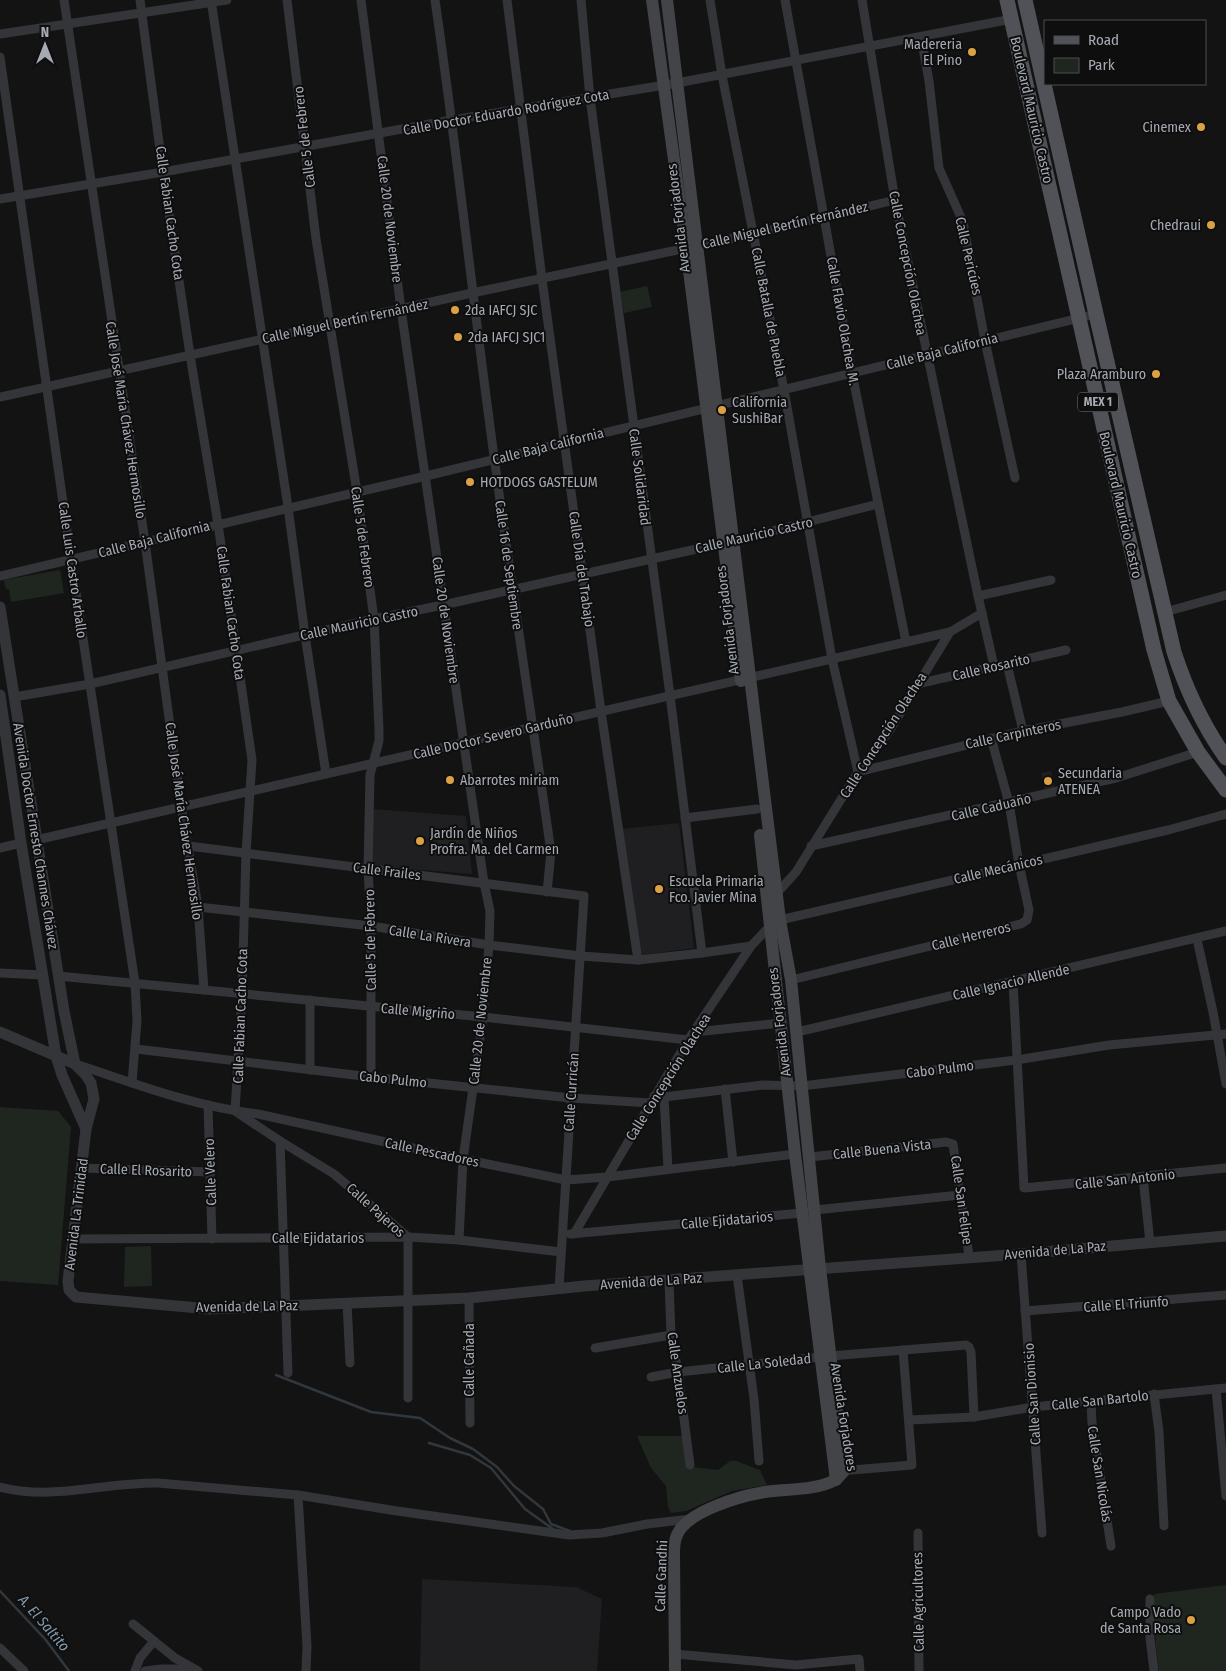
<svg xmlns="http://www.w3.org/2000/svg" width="1226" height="1671" viewBox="0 0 1226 1671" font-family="'Fira Sans Condensed',sans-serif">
  <rect width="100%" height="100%" fill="#131314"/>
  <g fill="#1f1f21">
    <polygon points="1051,771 1055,789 1045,791 1041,773"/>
    <polygon points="372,809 466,816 472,874 371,866"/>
    <polygon points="679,823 694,948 642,955 621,829"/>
    <polygon points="422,1579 576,1587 602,1599 597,1671 420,1671"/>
  </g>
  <g fill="#1f2620">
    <polygon points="647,286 652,307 624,313 620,292"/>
    <polygon points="60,570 64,593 11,602 9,589 6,589 4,580"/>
    <rect x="438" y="835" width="21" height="14"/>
    <polygon points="0,1107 58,1111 71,1127 58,1285 0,1281"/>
    <polygon points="151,1246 152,1286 124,1287 125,1247"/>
    <polygon points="637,1436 684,1436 693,1467 718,1470 730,1461 736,1461 760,1470 767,1485 732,1491 686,1511 671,1513 668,1507 666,1486 651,1468"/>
    <polygon points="1226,1585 1226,1671 1159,1671 1156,1647 1154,1594"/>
  </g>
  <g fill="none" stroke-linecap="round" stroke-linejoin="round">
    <g stroke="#30383d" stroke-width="2.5">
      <polyline points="276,1375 371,1412 420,1418 450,1438 473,1449 497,1467 514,1486 543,1509 551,1524 570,1531"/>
      <polyline points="429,1443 470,1455 491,1468 525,1509 553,1529"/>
      <polyline points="0,1591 45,1639 69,1671"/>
    </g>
    <g stroke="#343539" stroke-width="9">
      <polyline points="64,0 145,542 181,806 198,907 204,990"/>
      <polyline points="140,0 163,172 190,355 218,524 252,760 246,853 242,994 235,1111 280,1141 334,1174 408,1237 408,1398"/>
      <polyline points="211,0 288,507 305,635 326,774"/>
      <polyline points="287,0 316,239 357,492 374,619 379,729 379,741 370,775 368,869 371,926 371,1077"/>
      <polyline points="361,0 401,309 484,883 490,911 489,945 483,1017 463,1159 459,1240"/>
      <path d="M 435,0 C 455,137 470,274 488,411 C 507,559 530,705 551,852 L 547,892"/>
      <polyline points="507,0 542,279 601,711 638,960"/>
      <polyline points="581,0 590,98 670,695 702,953"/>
      <polyline points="710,0 722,75 784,390 832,659 858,772 1023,731 1122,712 1169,701"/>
      <polyline points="785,0 852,373 906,642"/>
      <polyline points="862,0 895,200 978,596 994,666"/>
      <polyline points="0,34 227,0"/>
      <polyline points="921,37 929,81 939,168 963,222 985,341 1015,478"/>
      <polyline points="0,57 71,559 135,983 137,1021 132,1083"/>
      <polyline points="0,199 163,172 452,120 677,83 1012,19"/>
      <polyline points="0,397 472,293 754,234 895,200"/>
      <polyline points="0,576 426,476 1096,314"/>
      <polyline points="978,596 1051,580"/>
      <polyline points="1165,612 1226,595"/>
      <polyline points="1007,664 1023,731"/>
      <polyline points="917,684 1066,650"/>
      <polyline points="14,697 90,684 374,619 443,605 733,541 878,504"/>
      <polyline points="685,818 757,809"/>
      <polyline points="36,840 950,632"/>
      <polyline points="189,846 584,896 559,1288"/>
      <polyline points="811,846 1116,778 1198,752"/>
      <polyline points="0,848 21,843"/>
      <polyline points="777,893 796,872 858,772 890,730 950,632 982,613"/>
      <polyline points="198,907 371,926 489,945 581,956 638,960 702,953 751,946"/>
      <polyline points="1197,939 1213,1012 1226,1084"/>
      <polyline points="0,973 43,975"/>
      <polyline points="58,976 483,1017 688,1040"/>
      <polyline points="791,980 1021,924 1027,920 1029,910 1019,864 1009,803 991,738"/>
      <polyline points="1013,982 1024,1188 1226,1168"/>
      <polyline points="310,1000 310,1070"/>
      <polyline points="695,1032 781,1023"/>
      <polyline points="797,1032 1226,931"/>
      <polyline points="136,1049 371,1077 571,1098 650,1103"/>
      <path d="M 76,1064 C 135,1084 196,1107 258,1114 L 463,1159 L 566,1180 L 607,1177 L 795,1154"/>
      <polyline points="725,1089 733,1162"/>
      <polyline points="654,1096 664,1097 763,1085 802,1086 1016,1060 1109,1045 1226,1034"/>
      <polyline points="664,1097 668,1169"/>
      <polyline points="208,1105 212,1239"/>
      <polyline points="280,1141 288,1373"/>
      <polyline points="810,1157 946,1142 953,1144 969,1256"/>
      <polyline points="81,1168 211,1172"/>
      <polyline points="1143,1177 1150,1243"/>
      <polyline points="815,1210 960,1195"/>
      <polyline points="570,1234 802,1213"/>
      <polyline points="574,1234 688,1040 751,946 771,925 780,920 1168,830 1226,814"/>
      <polyline points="74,1239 408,1237 459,1240 561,1252"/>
      <polyline points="1021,1254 1042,1533"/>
      <polyline points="737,1275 754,1399 759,1461"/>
      <polyline points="669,1281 671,1335 678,1372 690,1465"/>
      <polyline points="469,1298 470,1423"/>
      <polyline points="347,1303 350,1363"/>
      <polyline points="1025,1311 1226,1295"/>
      <polyline points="595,1348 671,1335"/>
      <polyline points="651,1377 678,1372 830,1356 966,1345 969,1347 971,1352 974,1417"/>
      <polyline points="1216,1389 1226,1496"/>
      <polyline points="1154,1394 1159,1432 1164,1526"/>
      <polyline points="1091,1401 1092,1423 1111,1546"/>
      <polyline points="909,1420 974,1417 1033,1407 1226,1388"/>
      <polyline points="840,1471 912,1465 903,1350"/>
      <path d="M 0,1487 C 53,1501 105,1482 158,1483 L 298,1495 L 397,1511 L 569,1535 L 602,1533 L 647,1524 L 691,1519"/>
      <polyline points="298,1495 307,1646 306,1671"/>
      <polyline points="918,1533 919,1671"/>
      <polyline points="1150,1599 1150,1638 1154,1671"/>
      <polyline points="133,1624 175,1658 198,1671"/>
      <polyline points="0,1648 24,1671"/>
      <polyline points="675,1654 796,1665 859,1659 860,1671"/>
      <polyline points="135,1671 140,1658 154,1641"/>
      <polyline points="145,1671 161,1669 192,1669"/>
    </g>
    <g stroke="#343539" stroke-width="11">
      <polyline points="0,607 64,1011 75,1064"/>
      <polyline points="0,695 21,843 56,1056 62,1075 86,1129"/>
      <polyline points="0,1032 75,1064 85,1074 91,1083 94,1099 86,1129 68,1281 69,1290 76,1297 210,1309 469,1298 584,1286 1021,1254 1226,1236"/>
    </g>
    <g stroke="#424448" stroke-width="12">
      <polyline points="652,0 686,247 741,681"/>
      <path d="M 667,0 L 766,808 L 780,920 L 791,980 L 820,1268 L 844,1471 C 841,1474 838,1479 833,1481 C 817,1490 784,1489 765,1492 C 741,1496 687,1511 677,1535 C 674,1541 674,1548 674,1554 L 675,1671"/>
      <polyline points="760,835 795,1154 836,1480"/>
    </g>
    <g stroke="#515257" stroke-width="15">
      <polyline points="1007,0 1154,650 1169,701 1198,752 1226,790"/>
      <path d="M 1025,0 L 1096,314 L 1174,652 C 1187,692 1202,724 1226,758"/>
    </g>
  </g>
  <g fill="#dca143" stroke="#0e0e0f" stroke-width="2">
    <circle cx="972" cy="52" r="5"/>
    <circle cx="1201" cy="127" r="5"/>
    <circle cx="1211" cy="225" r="5"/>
    <circle cx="455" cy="310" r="5"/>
    <circle cx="458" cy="337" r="5"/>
    <circle cx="1156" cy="374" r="5"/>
    <circle cx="722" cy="410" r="5"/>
    <circle cx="470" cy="482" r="5"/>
    <circle cx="450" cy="780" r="5"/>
    <circle cx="1048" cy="781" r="5"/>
    <circle cx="420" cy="841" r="5"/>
    <circle cx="659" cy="889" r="5"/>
    <circle cx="1191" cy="1620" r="5"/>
  </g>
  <g text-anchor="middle" stroke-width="4" stroke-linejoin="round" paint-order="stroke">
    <rect fill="#0e0e0f" stroke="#787c82" stroke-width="1" x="1078" y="392.5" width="40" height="19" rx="4"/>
    <g font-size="12" font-weight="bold" fill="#a6abb3">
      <text x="1098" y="406">MEX 1</text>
    </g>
    <g font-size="14" fill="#a6abb3" stroke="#0e0e0f" text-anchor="start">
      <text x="962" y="49" text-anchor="end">Madereria<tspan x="962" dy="16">El Pino</tspan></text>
      <text x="1191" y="132" text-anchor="end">Cinemex</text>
      <text x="1201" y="230" text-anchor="end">Chedraui</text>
      <text x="465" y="315">2da IAFCJ SJC</text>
      <text x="468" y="342">2da IAFCJ SJC1</text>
      <text x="1146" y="379" text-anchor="end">Plaza Aramburo</text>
      <text x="732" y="407">California<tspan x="732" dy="16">SushiBar</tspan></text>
      <text x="480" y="487">HOTDOGS GASTELUM</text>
      <text x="1058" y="778">Secundaria<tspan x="1058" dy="16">ATENEA</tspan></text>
      <text x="460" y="785">Abarrotes miriam</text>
      <text x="430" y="838">Jardín de Niños<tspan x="430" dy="16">Profra. Ma. del Carmen</tspan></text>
      <text x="669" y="886">Escuela Primaria<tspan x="669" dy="16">Fco. Javier Mina</tspan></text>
      <text x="1181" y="1617" text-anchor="end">Campo Vado<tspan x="1181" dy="16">de Santa Rosa</tspan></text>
    </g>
    <g font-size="14" fill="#a6abb3" stroke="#0e0e0f">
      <text transform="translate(1032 110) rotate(77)" y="5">Boulevard Mauricio Castro</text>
      <text transform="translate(506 112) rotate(-10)" y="5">Calle Doctor Eduardo Rodríguez Cota</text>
      <text transform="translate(304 137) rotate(-97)" y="5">Calle 5 de Febrero</text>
      <text transform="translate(170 213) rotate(82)" y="5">Calle Fabian Cacho Cota</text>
      <text transform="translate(678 218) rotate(-97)" y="5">Avenida Forjadores</text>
      <text transform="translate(390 219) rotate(83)" y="5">Calle 20 de Noviembre</text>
      <text transform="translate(785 225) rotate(-13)" y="5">Calle Miguel Bertín Fernández</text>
      <text transform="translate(969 256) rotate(77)" y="5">Calle Pericúes</text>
      <text transform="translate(908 263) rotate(79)" y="5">Calle Concepción Olachea</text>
      <text transform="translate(769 312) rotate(79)" y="5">Calle Batalla de Puebla</text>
      <text transform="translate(345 321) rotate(-12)" y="5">Calle Miguel Bertín Fernández</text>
      <text transform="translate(843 321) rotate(80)" y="5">Calle Flavio Olachea M.</text>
      <text transform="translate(942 351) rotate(-14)" y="5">Calle Baja California</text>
      <text transform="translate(126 420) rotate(81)" y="5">Calle José María Chávez Hermosillo</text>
      <text transform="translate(548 446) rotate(-14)" y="5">Calle Baja California</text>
      <text transform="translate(640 477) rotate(83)" y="5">Calle Solidaridad</text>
      <text transform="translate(1121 505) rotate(77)" y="5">Boulevard Mauricio Castro</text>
      <text transform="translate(754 535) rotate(-13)" y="5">Calle Mauricio Castro</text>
      <text transform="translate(363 537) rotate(82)" y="5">Calle 5 de Febrero</text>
      <text transform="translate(154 539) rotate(-14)" y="5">Calle Baja California</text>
      <text transform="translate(509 565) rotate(82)" y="5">Calle 16 de Septiembre</text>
      <text transform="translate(582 569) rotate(82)" y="5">Calle Día del Trabajo</text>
      <text transform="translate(73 570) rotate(82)" y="5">Calle Luis Castro Arballo</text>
      <text transform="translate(231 613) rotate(82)" y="5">Calle Fabian Cacho Cota</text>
      <text transform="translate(446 620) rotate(82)" y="5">Calle 20 de Noviembre</text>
      <text transform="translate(727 620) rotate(-97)" y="5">Avenida Forjadores</text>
      <text transform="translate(359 623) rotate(-12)" y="5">Calle Mauricio Castro</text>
      <text transform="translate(991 667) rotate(-13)" y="5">Calle Rosarito</text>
      <text transform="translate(1013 734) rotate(-12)" y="5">Calle Carpinteros</text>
      <text transform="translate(883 735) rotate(-57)" y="5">Calle Concepción Olachea</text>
      <text transform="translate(493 736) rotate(-13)" y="5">Calle Doctor Severo Garduño</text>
      <text transform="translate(991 807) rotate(-13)" y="5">Calle Caduaño</text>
      <text transform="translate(184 821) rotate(82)" y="5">Calle José María Chávez Hermosillo</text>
      <text transform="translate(36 836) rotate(81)" y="5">Avenida Doctor Ernesto Channes Chávez</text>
      <text transform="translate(998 869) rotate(-13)" y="5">Calle Mecánicos</text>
      <text transform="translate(387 871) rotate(7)" y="5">Calle Frailes</text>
      <text transform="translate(430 936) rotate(9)" y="5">Calle La Rivera</text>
      <text transform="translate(971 936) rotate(-14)" y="5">Calle Herreros</text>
      <text transform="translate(370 940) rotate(-91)" y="5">Calle 5 de Febrero</text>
      <text transform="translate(1011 982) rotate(-13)" y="5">Calle Ignacio Allende</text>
      <text transform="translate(418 1011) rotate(5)" y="5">Calle Migriño</text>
      <text transform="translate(240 1016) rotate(-88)" y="5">Calle Fabian Cacho Cota</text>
      <text transform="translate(480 1021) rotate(-84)" y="5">Calle 20 de Noviembre</text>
      <text transform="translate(779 1022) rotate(-97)" y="5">Avenida Forjadores</text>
      <text transform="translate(940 1069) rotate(-7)" y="5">Cabo Pulmo</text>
      <text transform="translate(668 1077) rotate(-58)" y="5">Calle Concepción Olachea</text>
      <text transform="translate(393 1079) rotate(6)" y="5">Cabo Pulmo</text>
      <text transform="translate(571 1092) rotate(-86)" y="5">Calle Curricán</text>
      <text transform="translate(882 1149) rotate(-6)" y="5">Calle Buena Vista</text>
      <text transform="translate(432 1152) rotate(12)" y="5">Calle Pescadores</text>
      <text transform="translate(146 1170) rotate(2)" y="5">Calle El Rosarito</text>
      <text transform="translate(210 1172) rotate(-92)" y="5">Calle Velero</text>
      <text transform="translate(1125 1179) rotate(-6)" y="5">Calle San Antonio</text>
      <text transform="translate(962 1200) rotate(82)" y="5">Calle San Felipe</text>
      <text transform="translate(376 1210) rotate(42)" y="5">Calle Pajeros</text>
      <text transform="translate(76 1214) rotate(-83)" y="5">Avenida La Trinidad</text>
      <text transform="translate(727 1220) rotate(-5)" y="5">Calle Ejidatarios</text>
      <text x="318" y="1243">Calle Ejidatarios</text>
      <text transform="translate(1055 1250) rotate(-5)" y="5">Avenida de La Paz</text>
      <text transform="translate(651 1281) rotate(-4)" y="5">Avenida de La Paz</text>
      <text transform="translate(1126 1304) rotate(-4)" y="5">Calle El Triunfo</text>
      <text transform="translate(247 1306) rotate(-1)" y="5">Avenida de La Paz</text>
      <text transform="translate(469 1360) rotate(-90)" y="5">Calle Cañada</text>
      <text transform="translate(764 1363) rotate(-6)" y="5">Calle La Soledad</text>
      <text transform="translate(678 1373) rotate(82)" y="5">Calle Anzuelos</text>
      <text transform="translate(1032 1394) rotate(-94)" y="5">Calle San Dionisio</text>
      <text transform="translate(1100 1400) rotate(-6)" y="5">Calle San Bartolo</text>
      <text transform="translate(844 1417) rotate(81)" y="5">Avenida Forjadores</text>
      <text transform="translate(1100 1474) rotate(81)" y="5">Calle San Nicolás</text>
      <text transform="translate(661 1576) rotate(-88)" y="5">Calle Gandhi</text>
      <text transform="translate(918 1602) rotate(-91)" y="5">Calle Agricultores</text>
    </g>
    <g font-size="15" font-style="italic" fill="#8099aa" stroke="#0e0e0f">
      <text transform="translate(44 1623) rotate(49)" y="5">A. El Saltito</text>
    </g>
  </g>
  <rect x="1044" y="20" width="162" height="65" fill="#0e0e0f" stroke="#4b4d51"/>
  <rect x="1054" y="36" width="25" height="8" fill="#515257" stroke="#4b4d51"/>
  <text x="1088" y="45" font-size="15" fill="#a6abb3">Road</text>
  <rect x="1054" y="58" width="25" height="15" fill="#1f2620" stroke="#4b4d51"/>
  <text x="1088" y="70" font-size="15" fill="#a6abb3">Park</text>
  <g transform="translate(45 45)" stroke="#0e0e0f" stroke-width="4" paint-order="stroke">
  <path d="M0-4L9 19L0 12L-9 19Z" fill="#a6abb3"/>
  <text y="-8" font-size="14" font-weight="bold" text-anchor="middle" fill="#a6abb3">N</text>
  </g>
</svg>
